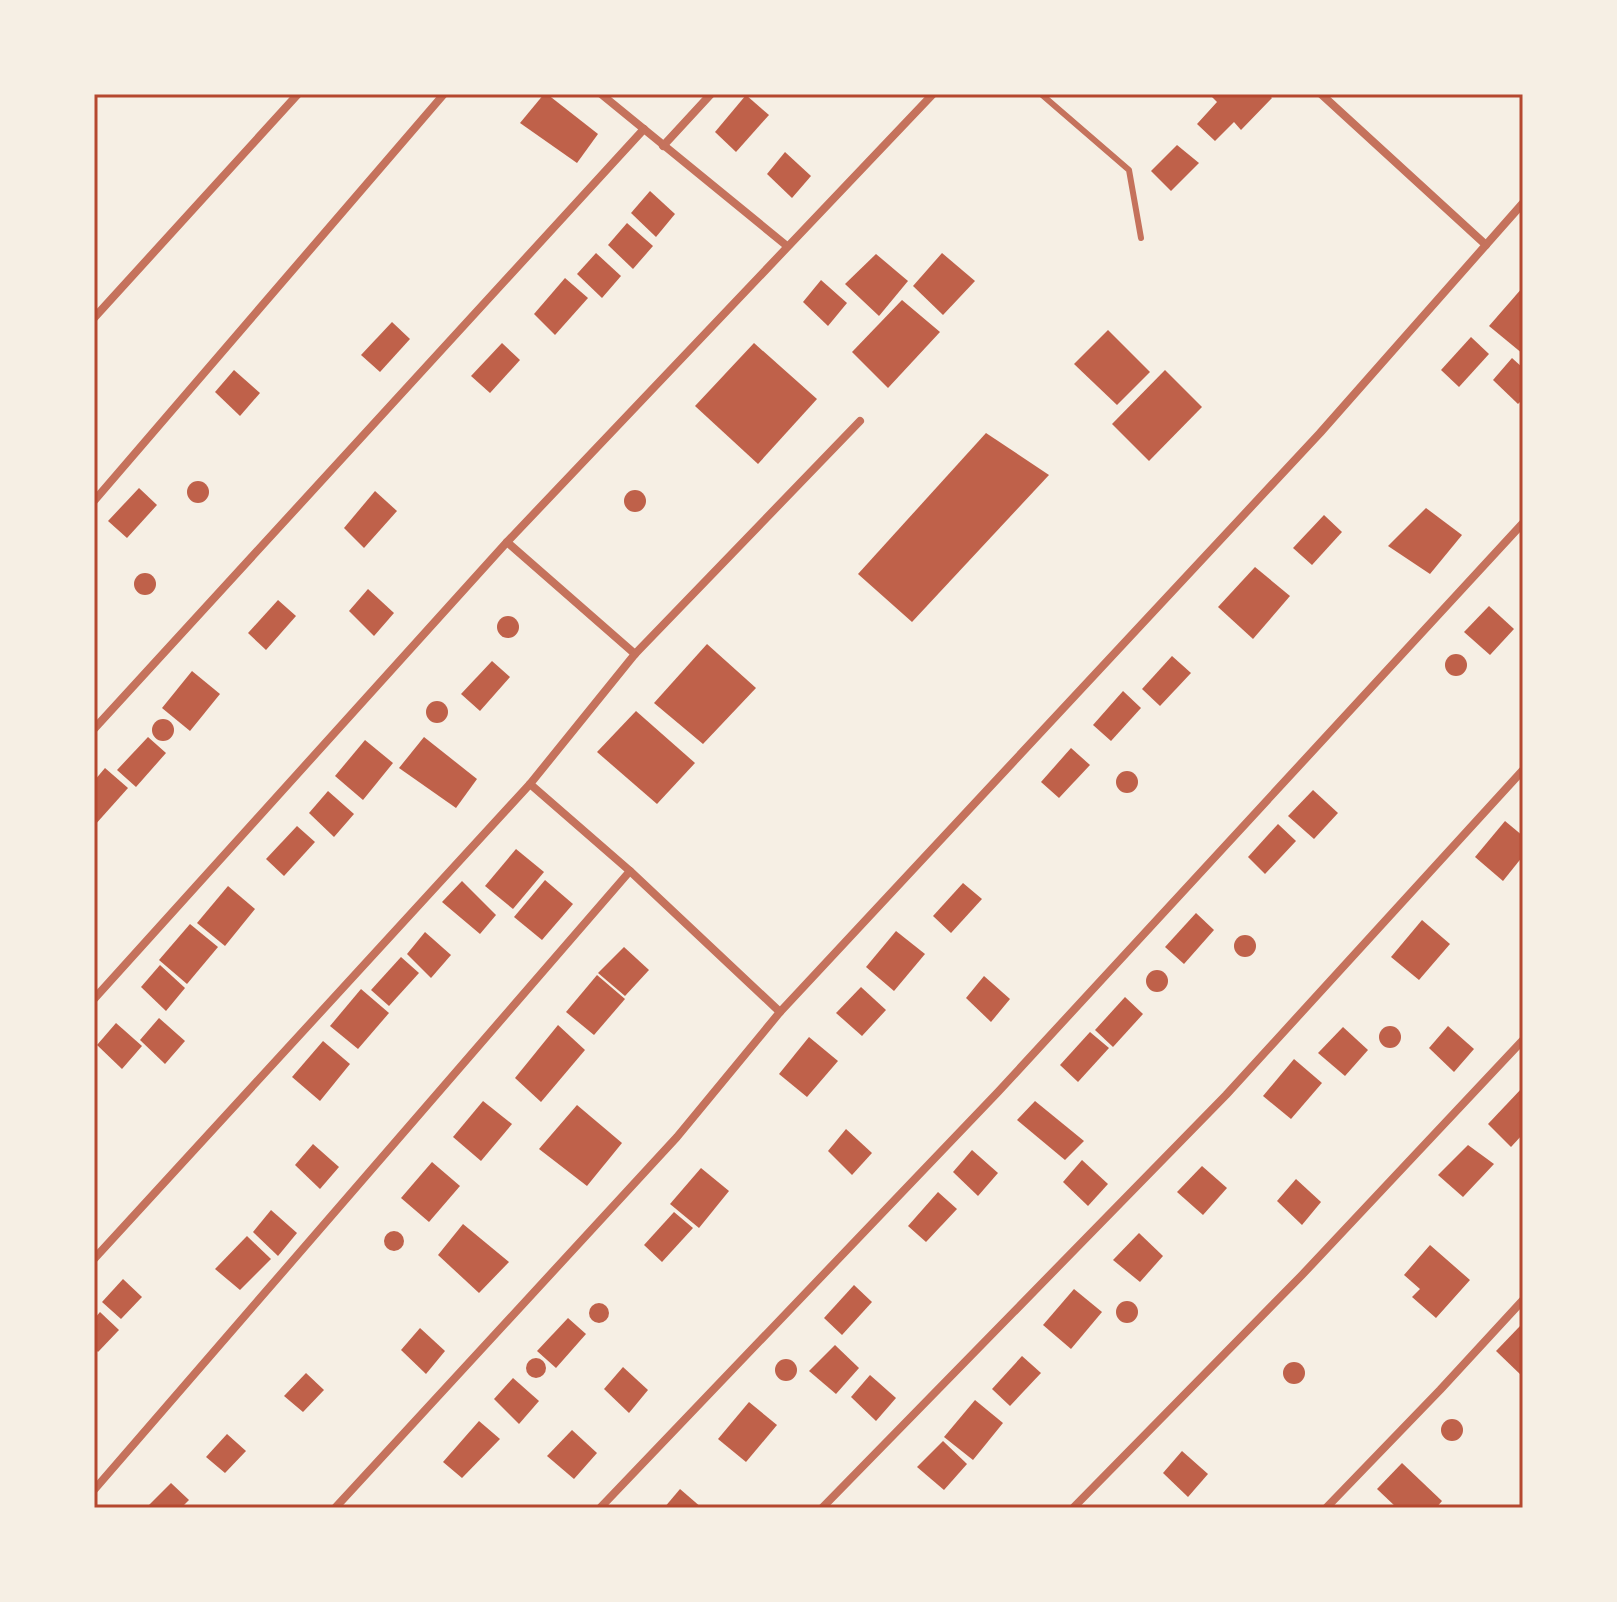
<svg xmlns="http://www.w3.org/2000/svg" width="1617" height="1602" viewBox="0 0 1617 1602" font-family="'Exo 2',sans-serif">
  <rect width="100%" height="100%" fill="#f6efe4"/>
  <g fill="#bf614a">
    <polygon points="544,94 547,94 598,134 577,163 520,123"/>
    <polygon points="1209,94 1268,94 1272,98 1241,130 1234,122 1215,141 1197,124 1217,102"/>
    <polygon points="746,95 769,115 736,152 715,132"/>
    <polygon points="1177,145 1199,163 1171,191 1151,171"/>
    <polygon points="785,152 811,176 792,198 767,174"/>
    <polygon points="650,191 675,214 656,237 631,213"/>
    <polygon points="627,223 653,246 633,269 608,245"/>
    <polygon points="596,253 621,276 602,298 577,274"/>
    <polygon points="942,253 975,281 943,315 913,286"/>
    <polygon points="876,254 908,281 879,316 845,284"/>
    <polygon points="565,278 588,298 555,335 534,314"/>
    <polygon points="821,280 847,303 828,326 803,302"/>
    <polygon points="1523,287 1523,354 1489,326"/>
    <polygon points="902,300 940,332 888,388 852,352"/>
    <polygon points="392,322 410,339 380,372 361,355"/>
    <polygon points="1108,330 1150,372 1117,405 1074,364"/>
    <polygon points="1471,337 1489,354 1459,387 1441,370"/>
    <polygon points="502,343 520,360 490,393 471,376"/>
    <polygon points="754,343 817,399 758,464 695,406"/>
    <polygon points="1512,358 1523,368 1523,399 1518,404 1493,380"/>
    <polygon points="234,370 260,393 240,416 215,392"/>
    <polygon points="1165,370 1202,407 1149,461 1112,424"/>
    <polygon points="986,433 1049,475 912,622 858,574"/>
    <circle cx="198" cy="492" r="11"/>
    <polygon points="139,488 157,505 127,538 108,521"/>
    <circle cx="635" cy="501" r="11"/>
    <polygon points="375,491 397,511 364,548 344,528"/>
    <polygon points="1426,508 1462,535 1430,574 1388,546"/>
    <polygon points="1324,515 1342,532 1312,565 1293,548"/>
    <polygon points="1255,567 1290,596 1253,639 1218,607"/>
    <circle cx="145" cy="584" r="11"/>
    <polygon points="368,589 394,613 374,636 349,611"/>
    <polygon points="278,600 296,616 266,650 248,633"/>
    <polygon points="1489,606 1514,629 1490,655 1464,632"/>
    <circle cx="508" cy="627" r="11"/>
    <polygon points="707,644 756,688 703,744 654,703"/>
    <circle cx="1456" cy="665" r="11"/>
    <polygon points="1172,656 1191,673 1160,706 1142,689"/>
    <polygon points="492,661 510,677 480,711 461,694"/>
    <polygon points="192,671 220,694 190,731 162,708"/>
    <polygon points="1123,691 1141,708 1111,741 1093,725"/>
    <circle cx="437" cy="712" r="11"/>
    <polygon points="636,711 695,763 657,804 597,752"/>
    <circle cx="163" cy="730" r="11"/>
    <polygon points="148,737 166,753 136,787 117,770"/>
    <polygon points="424,737 477,779 456,808 399,768"/>
    <polygon points="365,740 393,763 363,800 335,776"/>
    <polygon points="1071,748 1090,765 1059,798 1041,782"/>
    <polygon points="105,768 128,788 94,826 94,781"/>
    <circle cx="1127" cy="782" r="11"/>
    <polygon points="1313,790 1338,813 1314,839 1288,816"/>
    <polygon points="328,791 354,814 334,837 309,813"/>
    <polygon points="1505,821 1523,836 1523,856 1503,881 1475,857"/>
    <polygon points="1278,824 1296,841 1265,874 1248,857"/>
    <polygon points="297,826 315,842 284,876 266,859"/>
    <polygon points="516,849 544,872 513,909 485,886"/>
    <polygon points="545,880 573,904 542,940 514,917"/>
    <polygon points="462,881 496,915 480,934 442,902"/>
    <polygon points="963,883 982,899 951,933 933,916"/>
    <polygon points="228,886 255,909 225,946 197,923"/>
    <polygon points="1196,913 1214,930 1184,964 1165,947"/>
    <polygon points="1422,920 1450,944 1419,980 1391,957"/>
    <polygon points="190,924 218,947 187,984 159,960"/>
    <polygon points="896,931 925,954 894,991 866,967"/>
    <polygon points="425,932 451,955 431,978 407,954"/>
    <circle cx="1245" cy="946" r="11"/>
    <polygon points="624,947 649,970 625,996 598,973"/>
    <polygon points="401,957 419,973 389,1006 371,990"/>
    <polygon points="160,965 185,988 166,1011 141,987"/>
    <circle cx="1157" cy="981" r="11"/>
    <polygon points="597,975 625,999 594,1035 566,1012"/>
    <polygon points="984,976 1010,999 991,1022 966,998"/>
    <polygon points="861,987 886,1010 862,1036 836,1013"/>
    <polygon points="361,989 389,1013 358,1049 330,1026"/>
    <polygon points="1125,997 1143,1014 1113,1047 1095,1030"/>
    <polygon points="159,1018 185,1041 165,1064 140,1040"/>
    <polygon points="116,1023 142,1046 122,1069 97,1045"/>
    <polygon points="558,1025 585,1050 541,1102 515,1078"/>
    <circle cx="1390" cy="1037" r="11"/>
    <polygon points="1448,1026 1474,1049 1454,1072 1429,1048"/>
    <polygon points="1343,1027 1368,1050 1345,1076 1318,1053"/>
    <polygon points="1090,1032 1109,1048 1078,1082 1060,1065"/>
    <polygon points="809,1037 838,1061 807,1097 779,1074"/>
    <polygon points="323,1041 350,1064 320,1101 292,1077"/>
    <polygon points="1294,1059 1322,1083 1291,1119 1263,1096"/>
    <polygon points="1523,1087 1523,1134 1511,1147 1488,1124"/>
    <polygon points="483,1101 512,1124 481,1161 453,1137"/>
    <polygon points="1035,1101 1084,1141 1065,1160 1017,1120"/>
    <polygon points="577,1105 622,1143 587,1186 539,1149"/>
    <polygon points="846,1129 872,1153 852,1175 828,1151"/>
    <polygon points="313,1144 339,1167 320,1189 295,1165"/>
    <polygon points="1468,1145 1494,1164 1463,1197 1438,1175"/>
    <polygon points="972,1150 998,1173 978,1196 953,1172"/>
    <polygon points="1082,1160 1108,1184 1088,1206 1063,1182"/>
    <polygon points="432,1162 460,1186 429,1222 401,1198"/>
    <polygon points="1202,1166 1227,1188 1203,1215 1177,1192"/>
    <polygon points="701,1168 729,1191 699,1228 670,1204"/>
    <polygon points="1296,1179 1321,1202 1302,1225 1277,1201"/>
    <polygon points="938,1192 957,1209 926,1242 908,1226"/>
    <polygon points="271,1210 297,1233 278,1256 253,1232"/>
    <polygon points="674,1212 693,1228 662,1262 644,1245"/>
    <polygon points="463,1224 509,1262 479,1293 438,1255"/>
    <circle cx="394" cy="1241" r="10"/>
    <polygon points="1139,1233 1163,1256 1140,1282 1113,1260"/>
    <polygon points="247,1236 271,1259 240,1290 215,1269"/>
    <polygon points="1430,1245 1470,1280 1436,1318 1412,1297 1420,1289 1404,1275"/>
    <polygon points="123,1279 142,1297 121,1319 102,1302"/>
    <polygon points="854,1285 872,1302 842,1335 824,1318"/>
    <polygon points="1074,1289 1102,1312 1071,1349 1043,1325"/>
    <circle cx="1127" cy="1312" r="11"/>
    <circle cx="599" cy="1313" r="10"/>
    <polygon points="100,1312 119,1330 98,1352 94,1348 94,1319"/>
    <polygon points="568,1318 586,1334 556,1368 537,1351"/>
    <polygon points="1521,1325 1523,1327 1523,1377 1496,1351"/>
    <polygon points="420,1328 445,1351 426,1374 401,1350"/>
    <polygon points="835,1345 859,1368 836,1394 809,1371"/>
    <polygon points="1022,1356 1041,1373 1010,1406 992,1389"/>
    <circle cx="536" cy="1368" r="10"/>
    <circle cx="786" cy="1370" r="11"/>
    <circle cx="1294" cy="1373" r="11"/>
    <polygon points="623,1367 648,1390 629,1413 604,1389"/>
    <polygon points="306,1373 324,1390 303,1412 284,1396"/>
    <polygon points="870,1375 896,1398 876,1421 851,1397"/>
    <polygon points="513,1378 539,1401 519,1424 494,1399"/>
    <polygon points="975,1400 1003,1423 973,1460 944,1437"/>
    <polygon points="749,1402 777,1425 746,1462 718,1439"/>
    <circle cx="1452" cy="1430" r="11"/>
    <polygon points="479,1421 500,1439 462,1478 443,1462"/>
    <polygon points="572,1430 597,1453 574,1479 547,1456"/>
    <polygon points="227,1434 246,1451 225,1473 206,1457"/>
    <polygon points="943,1441 967,1464 944,1490 917,1467"/>
    <polygon points="1182,1451 1208,1474 1188,1497 1163,1473"/>
    <polygon points="1402,1463 1442,1501 1436,1508 1397,1508 1377,1489"/>
    <polygon points="171,1483 189,1500 181,1508 153,1508 149,1505"/>
    <polygon points="680,1489 702,1508 664,1508"/>
  </g>
  <g fill="none" stroke-linecap="round" stroke-linejoin="round">
    <polyline stroke="#c5725c" stroke-width="6" points="1041,94 1129,170 1141,238"/>
    <g stroke="#c5725c" stroke-width="8">
      <polyline points="601,94 787,246"/>
      <polyline points="1321,94 1486,245"/>
      <polyline points="663,146 711,94"/>
      <polyline points="94,318 298,94"/>
      <polyline points="94,501 444,94"/>
      <polyline points="507,542 635,654"/>
      <polyline points="94,729 644,129"/>
      <polyline points="530,784 630,871 780,1012"/>
      <polyline points="94,999 507,542 933,94"/>
      <polyline points="94,1259 530,784 635,654 860,421"/>
      <polyline points="94,1490 630,871"/>
      <polyline points="335,1508 677,1137 780,1012 1320,433 1523,203"/>
      <polyline points="600,1508 998,1092 1523,523"/>
      <polyline points="822,1508 1226,1095 1523,770"/>
      <polyline points="1073,1508 1302,1275 1523,1040"/>
      <polyline points="1326,1508 1440,1390 1523,1300"/>
    </g>
  </g>
  <rect width="1617" height="1602" fill="none" stroke="#f6efe4" stroke-width="192"/>
  <rect x="96" y="96" width="1425" height="1410" fill="none" stroke="#b5482f" stroke-width="3"/>
</svg>
